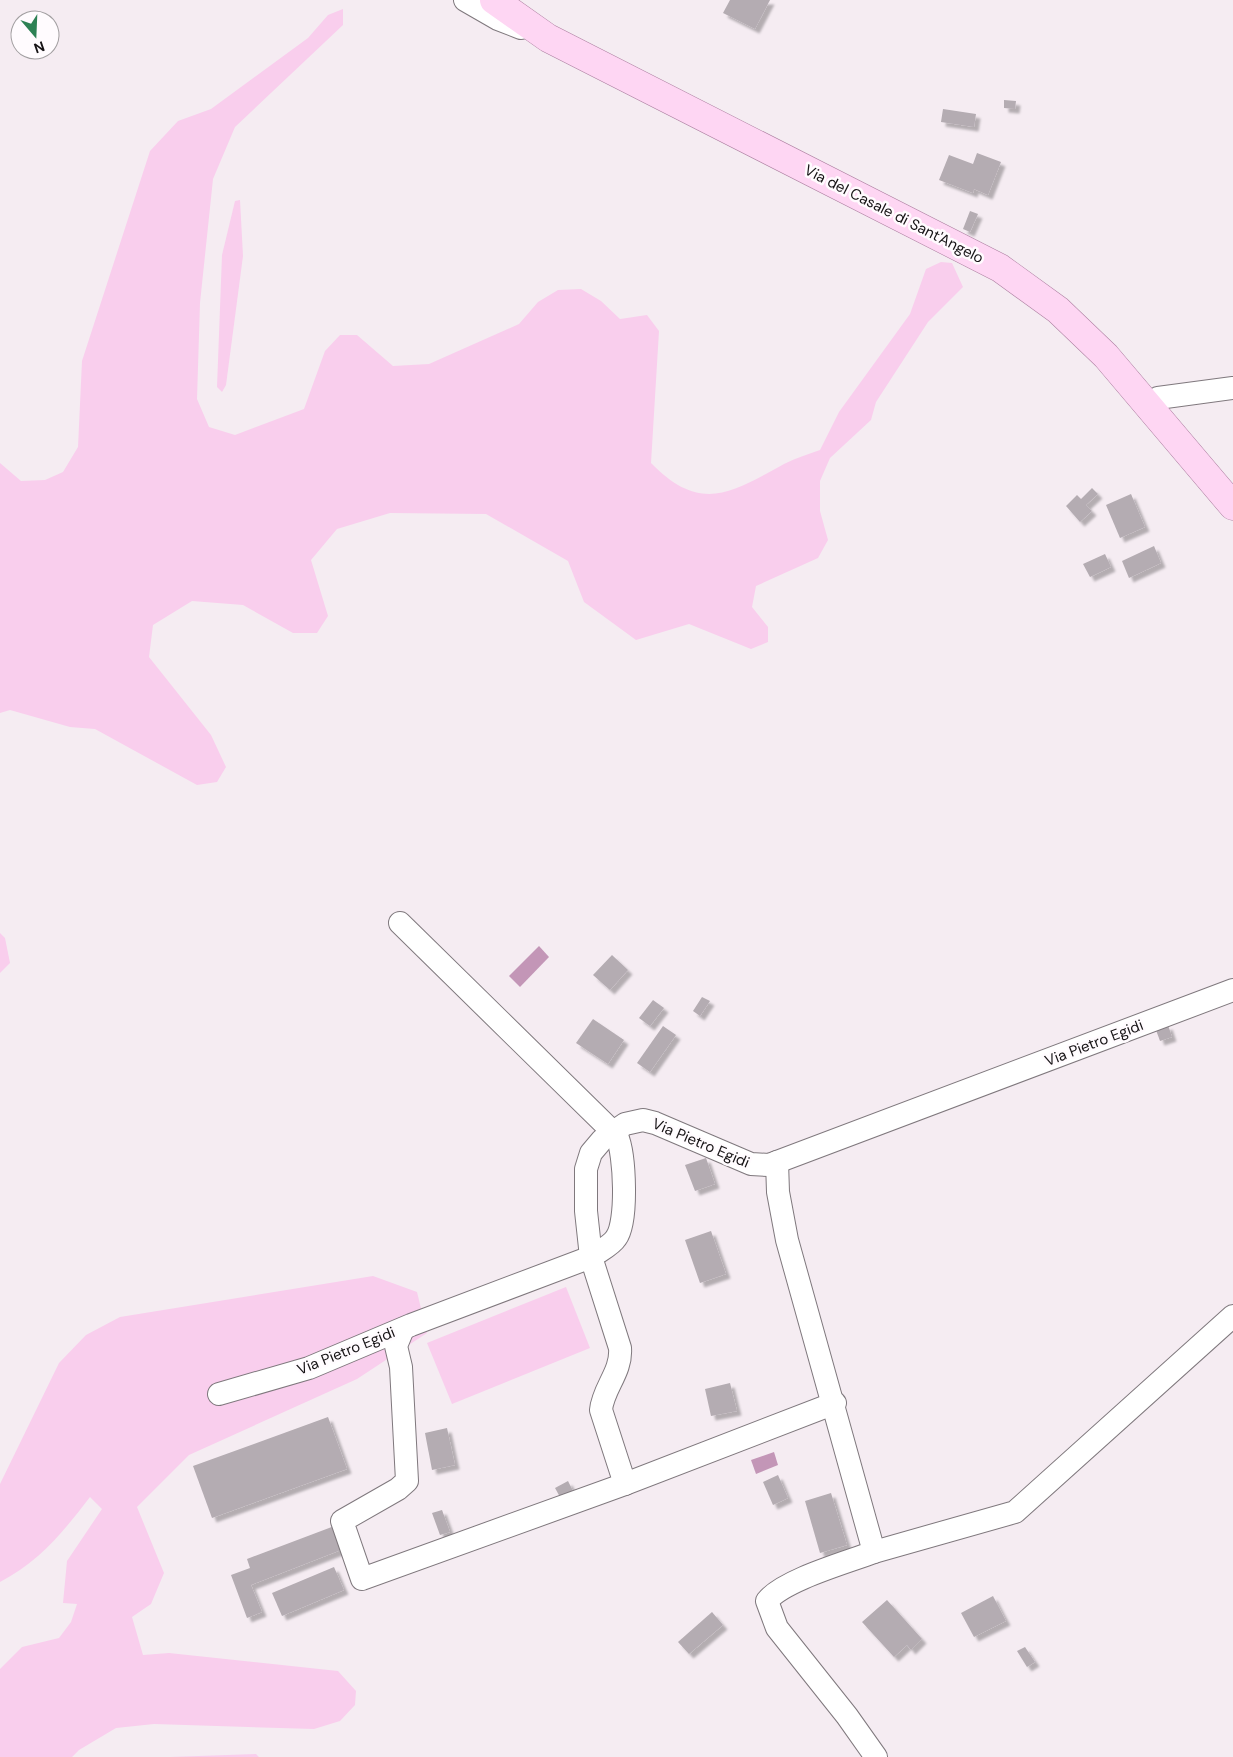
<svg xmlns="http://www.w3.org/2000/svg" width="1233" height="1757" viewBox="0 0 1233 1757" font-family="'DM Sans',sans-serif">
  <defs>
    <filter id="shadow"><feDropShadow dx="4.5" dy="4.5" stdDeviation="1" flood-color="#0004"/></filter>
  </defs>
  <rect width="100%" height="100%" fill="#f5ecf2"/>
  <g fill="#f9ceed">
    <path d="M 343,9 L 343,25 L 235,127 L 213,179 L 200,303 L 197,399 L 209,427 L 235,435 L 304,409 L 325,351 L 340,335 L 357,335 L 393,366 L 429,364 L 519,324 L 538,302 L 558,290 L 581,289 L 601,301 L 620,319 L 647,315 L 659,331 L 651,463 C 701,514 731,493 784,464 C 796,458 809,454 820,450 L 839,412 L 910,314 L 926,269 L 941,262 L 952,263 L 963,287 L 928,322 L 876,402 L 871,420 L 830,458 L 820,481 L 820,511 L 828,540 L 818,558 L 756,586 L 752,607 L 768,627 L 768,642 L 751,649 L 689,624 L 636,640 L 584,602 L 568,561 L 486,514 L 390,513 L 337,529 L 311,560 L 328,616 L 317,633 L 293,633 L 243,605 L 192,601 L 153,625 L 149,657 L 211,735 L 226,767 L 217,782 L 197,785 L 95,729 L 70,727 L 10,710 L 0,713 L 0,463 L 21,481 L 45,480 L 63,472 L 78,447 L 82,361 L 150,151 L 178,121 L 211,109 L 308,38 L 328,15 Z"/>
    <polygon points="240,200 243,256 226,385 222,392 217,387 222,255 235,201"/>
    <polygon points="0,933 5,938 10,963 0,973"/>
    <path d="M 373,1276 L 417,1292 L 427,1333 L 357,1379 L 189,1455 L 137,1507 L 164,1573 L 151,1604 L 132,1617 L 143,1655 L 169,1653 L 338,1671 L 356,1691 L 355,1705 L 340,1721 L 314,1729 L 154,1724 L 116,1728 L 79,1750 L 72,1757 L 0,1757 L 0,1669 L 22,1647 L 59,1638 L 71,1622 L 77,1604 L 63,1603 L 67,1561 L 102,1509 L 90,1497 C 63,1532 40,1561 0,1582 L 0,1484 L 59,1363 L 86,1335 L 120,1317 Z"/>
    <polygon points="566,1287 590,1348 452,1404 427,1343"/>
    <polygon points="256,1754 259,1757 169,1757 170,1757"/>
  </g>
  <g fill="#c396b7">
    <polygon points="539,946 549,957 520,987 509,976"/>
    <polygon points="774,1452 778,1465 756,1474 751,1460"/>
  </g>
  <g fill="#b4acb2" filter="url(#shadow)">
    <polygon points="730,0 770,0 755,29 723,13"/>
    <polygon points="1004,100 1016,101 1015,109 1004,108"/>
    <polygon points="943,109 976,114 974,127 941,122"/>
    <polygon points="977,153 1001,162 988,195 974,189 973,193 939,180 949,155 973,164"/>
    <polygon points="970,211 978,214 970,232 963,229"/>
    <polygon points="1092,488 1098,494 1086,505 1092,511 1080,522 1066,506 1077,495 1081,499"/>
    <polygon points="1131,494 1145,527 1120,538 1106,505"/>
    <polygon points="1154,546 1161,563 1129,578 1122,561"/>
    <polygon points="1105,554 1111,567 1090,577 1083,564"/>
    <polygon points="612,955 628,970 610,990 593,975"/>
    <polygon points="702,997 710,1001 700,1016 693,1011"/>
    <polygon points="653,1000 664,1008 650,1026 639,1018"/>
    <polygon points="593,1019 624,1040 608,1064 576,1043"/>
    <polygon points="1168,1025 1172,1037 1160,1041 1156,1030"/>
    <polygon points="663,1026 676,1035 650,1072 637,1063"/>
    <polygon points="706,1158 715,1184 695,1191 685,1165"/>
    <polygon points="711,1231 726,1274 700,1283 685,1240"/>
    <polygon points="730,1383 737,1411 711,1416 705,1389"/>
    <polygon points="328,1417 347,1469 212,1518 193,1466"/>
    <polygon points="447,1428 455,1465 432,1470 425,1433"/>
    <polygon points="778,1475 788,1498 773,1505 763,1482"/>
    <polygon points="568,1481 573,1491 560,1497 555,1488"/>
    <polygon points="831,1493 847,1545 820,1553 805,1501"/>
    <polygon points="442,1510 450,1532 440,1535 432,1513"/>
    <polygon points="337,1525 346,1548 251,1585 262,1612 247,1618 231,1575 250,1568 247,1559"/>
    <polygon points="334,1567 344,1590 282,1616 272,1593"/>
    <polygon points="993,1596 1006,1621 974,1637 961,1613"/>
    <polygon points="887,1600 922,1639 911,1650 907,1645 894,1657 862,1622"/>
    <polygon points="712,1612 723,1625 689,1654 678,1642"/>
    <polygon points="1025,1647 1035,1662 1027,1667 1017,1651"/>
  </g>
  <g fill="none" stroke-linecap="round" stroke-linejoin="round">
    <defs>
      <g id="minor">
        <polyline points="465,0 498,19 521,28"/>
        <polyline points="1149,405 1158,398 1233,388"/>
        <path d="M 777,1162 L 778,1192 L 787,1240 L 874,1552 C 848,1562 783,1580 767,1601 L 777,1628 L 847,1716 L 876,1757"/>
        <polyline points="403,1329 396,1346 401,1367 407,1481 398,1489 342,1521 362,1579 625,1484 835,1403"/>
        <path d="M 219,1394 L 309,1368 L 411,1325 L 591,1257 C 599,1251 611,1246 616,1238 C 628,1222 625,1155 617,1136 L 400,923"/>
        <path d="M 625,1484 L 601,1410 C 603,1388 622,1372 620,1348 L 591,1257 L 586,1211 L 586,1169 L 591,1153 L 602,1140 L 625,1124 L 643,1120 L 655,1123 L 751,1164 L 769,1165 L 1233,990"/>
        <polyline points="874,1552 1015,1512 1233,1316"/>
      </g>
      <polyline id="major" points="494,0 548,38 1000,268 1058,310 1106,356 1233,506"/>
    </defs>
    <use href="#minor" stroke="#7f787d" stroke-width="24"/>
    <use href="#major" stroke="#ac7fa0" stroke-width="29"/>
    <use href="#minor" stroke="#fff" stroke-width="22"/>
    <use href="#major" stroke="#fed6f3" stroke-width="28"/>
  </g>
  <g text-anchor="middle" stroke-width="5" stroke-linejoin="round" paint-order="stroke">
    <g font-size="15" fill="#151214" stroke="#fffbfe">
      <text transform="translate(894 214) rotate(27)" y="5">Via del Casale di Sant'Angelo</text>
      <text transform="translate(1094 1043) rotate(-21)" y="5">Via Pietro Egidi</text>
      <text transform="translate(701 1143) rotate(23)" y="5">Via Pietro Egidi</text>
      <text transform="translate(346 1351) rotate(-22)" y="5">Via Pietro Egidi</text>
    </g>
  </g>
  <g transform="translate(35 35) rotate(161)"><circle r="24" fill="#fffbfe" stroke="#a19ea0"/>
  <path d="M0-4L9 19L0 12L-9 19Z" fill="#2d8154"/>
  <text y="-8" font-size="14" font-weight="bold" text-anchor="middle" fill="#151214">N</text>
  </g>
</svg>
